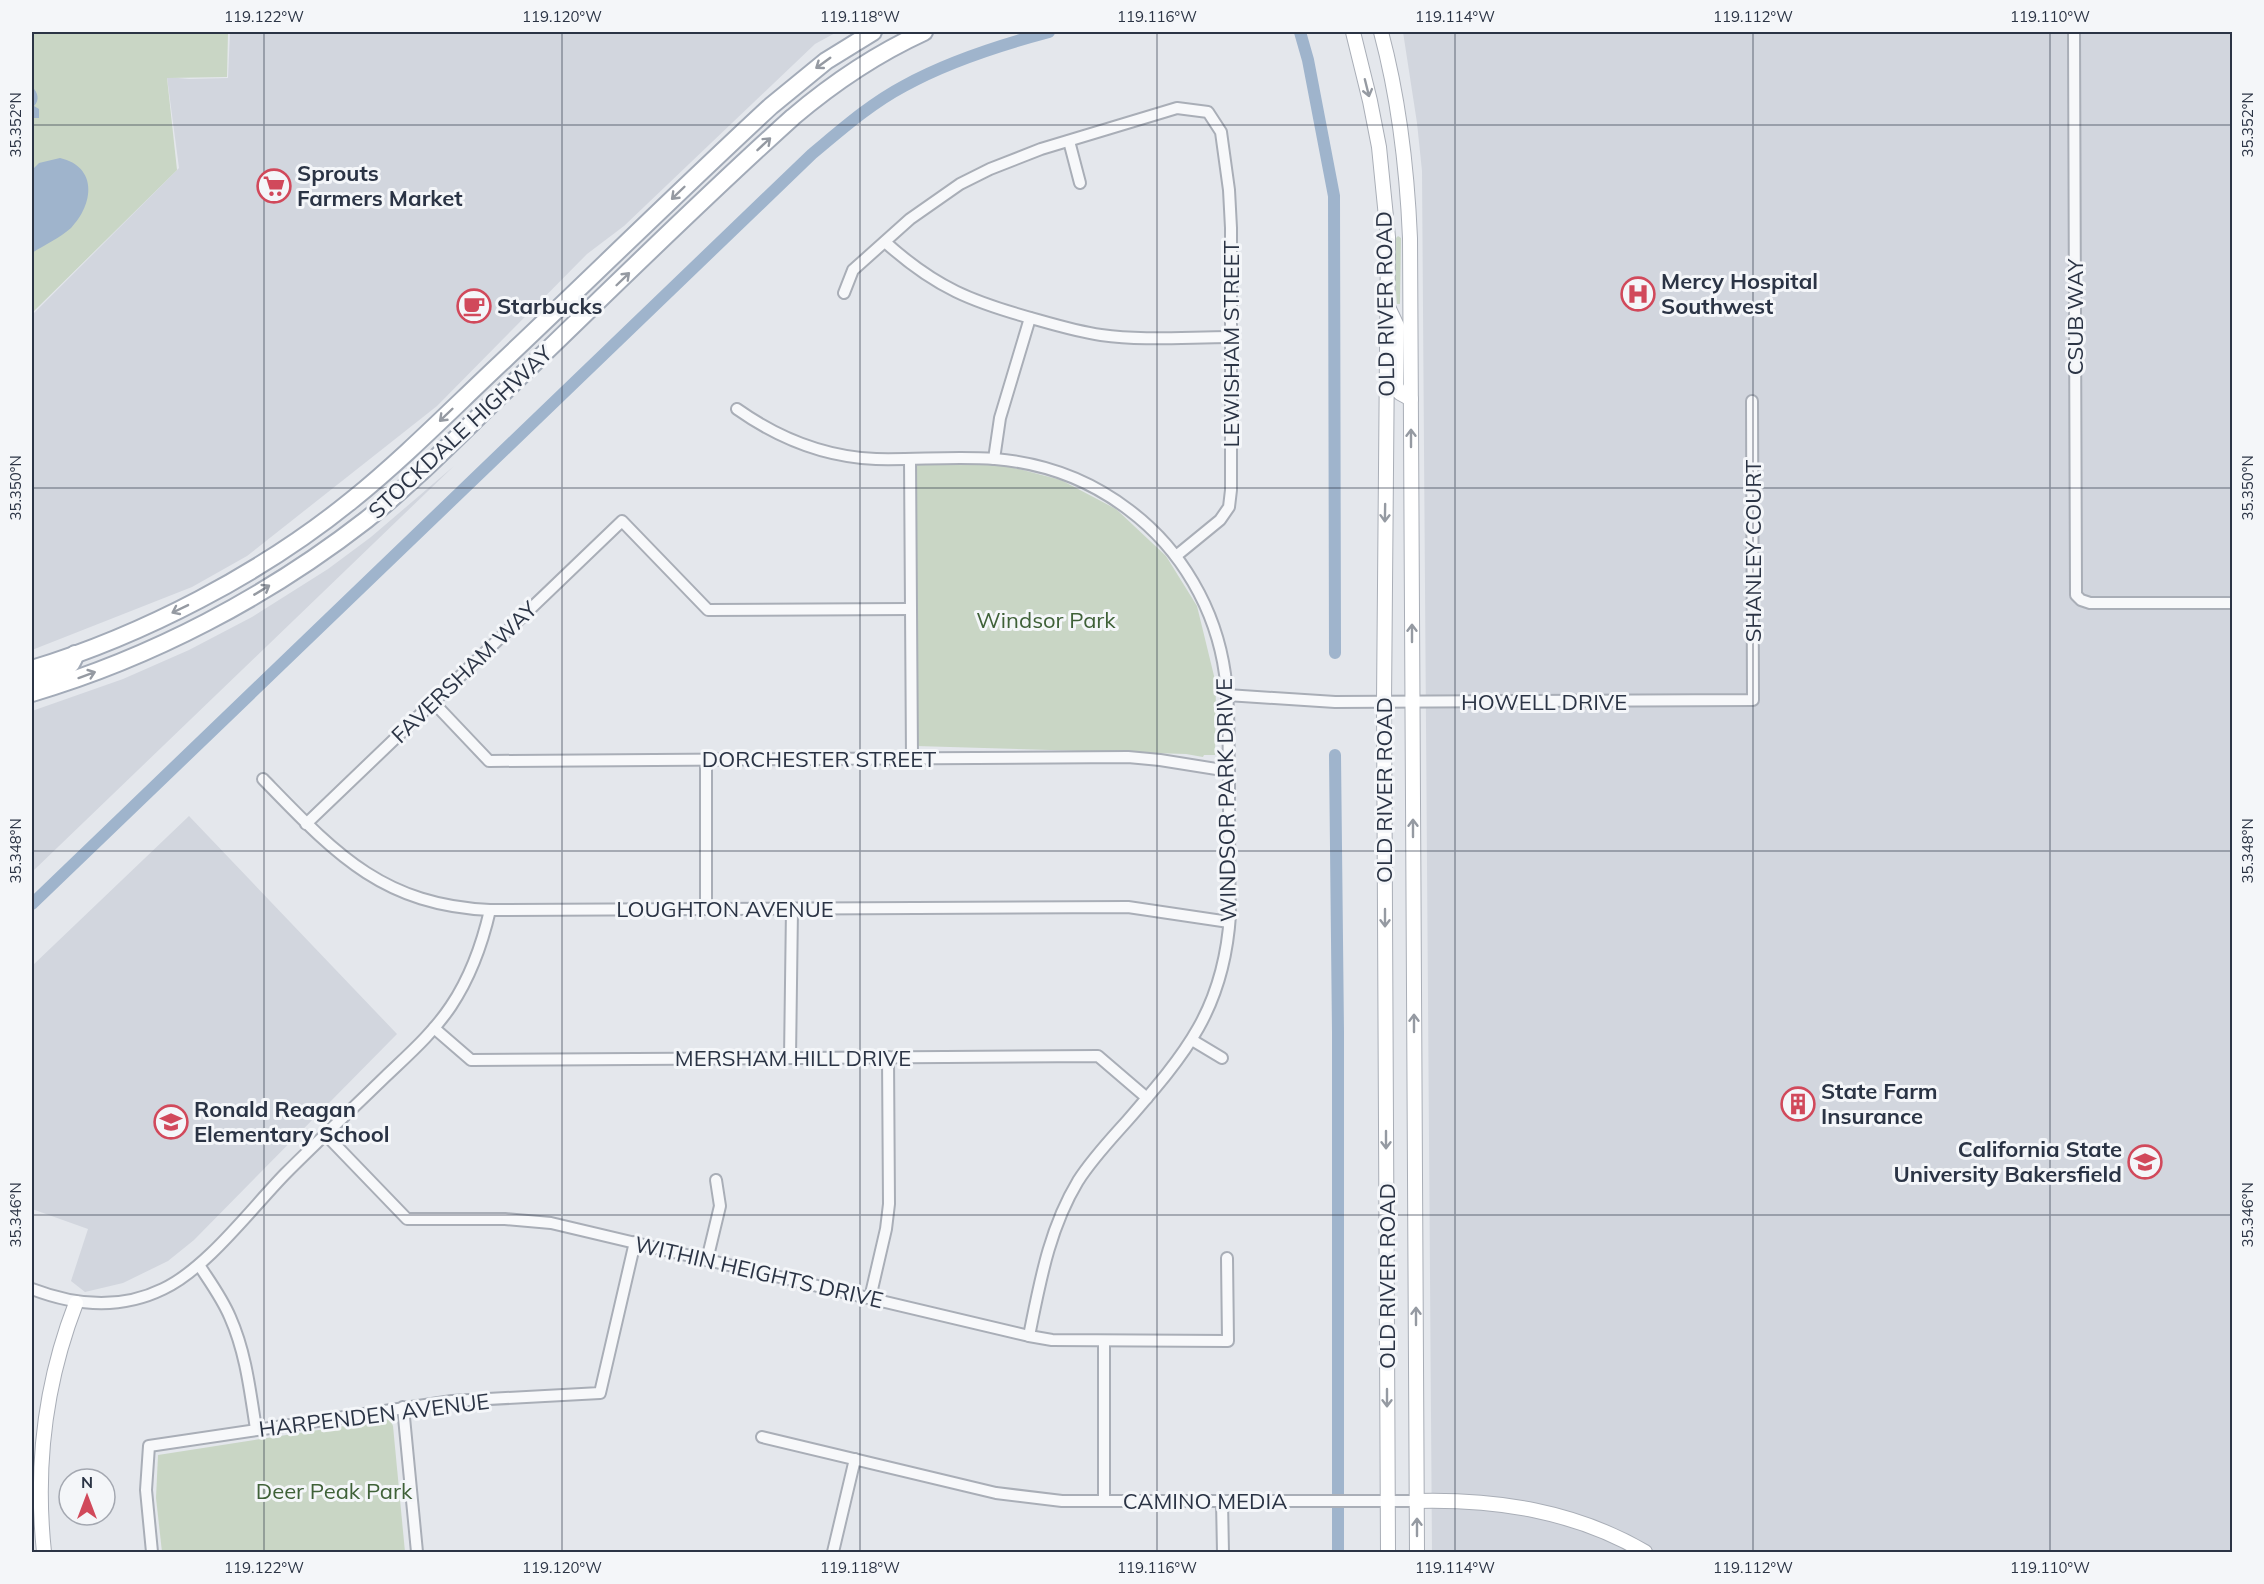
<svg xmlns="http://www.w3.org/2000/svg" width="2264" height="1584" viewBox="0 0 2264 1584" font-family="Mulish,sans-serif">
  <rect width="100%" height="100%" fill="#e4e7ec"/>
  <g fill="#d2d6de">
    <polygon points="230,32 837,32 815,44 624,226 587,254 437,406 247,556 192,587 32,650 32,315 179,168 167,77 189,79 228,78"/>
    <polygon points="1403,32 2232,32 2232,1552 1432,1552 1422,171 1417,123"/>
    <polygon points="454,466 32,872 32,711 123,679 189,650 252,617 328,569 371,537"/>
    <polygon points="189,816 397,1034 194,1240 168,1261 123,1283 85,1292 71,1281 88,1229 32,1209 32,966"/>
  </g>
  <g fill="#c9d6c5">
    <polygon points="32,32 228,32 227,77 167,78 177,170 32,313"/>
    <polygon points="1398,236 1401,238 1400,304 1397,304 1394,269 1396,238"/>
    <polygon points="916,464 1003,465 1061,480 1116,509 1166,556 1197,606 1216,684 1215,755 1204,755 1203,757 1186,754 916,746"/>
    <polygon points="390,1419 393,1426 405,1552 162,1552 156,1498 158,1455"/>
  </g>
  <g fill="#9fb4cc">
    <path d="M 32,87 C 38,92 40,100 34,106 L 39,109 L 39,118 L 32,118 Z"/>
    <path d="M 60,158 C 98,167 94,204 71,228 C 60,238 44,245 32,253 L 32,170 L 39,163 Z"/>
  </g>
  <g fill="none" stroke-linecap="round" stroke-linejoin="round">
    <g stroke="#9fb4cc" stroke-width="12">
      <polyline points="1300,32 1308,60 1334,196 1335,653"/>
      <polyline points="1335,755 1338,1032 1338,1552"/>
      <path d="M 32,904 L 812,154 C 841,130 870,104 904,86 C 949,61 1000,45 1049,32"/>
    </g>
    <defs>
      <g id="street">
        <polyline points="2074,32 2076,595 2081,600 2090,603 2232,603"/>
        <polyline points="1069,141 1080,183"/>
        <path d="M 885,242 C 936,288 972,302 1038,320 C 1059,326 1080,332 1101,335 C 1143,341 1187,337 1230,337"/>
        <polyline points="844,293 853,270 910,219 960,184 990,169 1041,149 1177,108 1208,112 1221,132 1229,190 1231,228 1231,490 1229,507 1220,520 1176,556"/>
        <path d="M 737,409 C 778,438 826,457 876,459 C 916,460 955,456 995,459 C 1043,463 1090,480 1129,510 C 1181,549 1216,609 1225,674 C 1230,708 1228,744 1229,778 C 1229,824 1229,869 1230,915 C 1224,1009 1186,1053 1127,1121 C 1110,1140 1092,1159 1078,1181 C 1049,1229 1040,1282 1029,1336"/>
        <polyline points="910,459 912,758"/>
        <polyline points="994,459 1000,418 1030,318"/>
        <polyline points="1227,695 1335,702 1753,700 1752,401"/>
        <polyline points="433,702 489,761 1128,757 1160,760 1229,771"/>
        <polyline points="706,759 706,909"/>
        <path d="M 263,779 C 334,852 381,905 490,910 L 1128,907 L 1229,922"/>
        <polyline points="306,824 622,521 708,610 910,609"/>
        <polyline points="434,1028 471,1060 1098,1056 1147,1098"/>
        <polyline points="1192,1040 1222,1058"/>
        <polyline points="790,1058 792,909"/>
        <polyline points="326,1135 407,1219 505,1219 551,1223 1029,1336 1052,1340 1228,1341 1227,1258"/>
        <polyline points="707,1260 720,1206 716,1180"/>
        <path d="M 199,1265 C 210,1282 222,1298 230,1317 C 246,1353 250,1391 256,1429"/>
        <path d="M 32,1289 C 76,1306 120,1310 163,1289 C 206,1269 251,1209 285,1174 C 318,1141 352,1109 386,1076 C 409,1054 433,1033 451,1006 C 471,976 482,945 490,910"/>
        <polyline points="870,1298 886,1229 889,1204 888,1057"/>
        <polyline points="1104,1341 1104,1501"/>
        <polyline points="403,1407 417,1552"/>
        <polyline points="762,1437 996,1493 1062,1501 1416,1501"/>
        <polyline points="1222,1501 1223,1552"/>
        <polyline points="152,1552 146,1490 149,1446 452,1401 600,1393 635,1242"/>
        <polyline points="833,1552 855,1459"/>
      </g>
      <g id="secondary">
        <polyline points="1353,32 1370,101 1379,147 1388,237 1384,702 1388,1552"/>
        <path d="M 1381,32 C 1399,99 1407,168 1410,238 L 1417,1552"/>
        <polyline points="1389,309 1397,326 1396,386 1400,393 1411,399"/>
        <path d="M 1416,1501 C 1497,1499 1575,1511 1645,1552"/>
        <path d="M 44,1552 C 35,1467 45,1383 76,1303"/>
      </g>
      <g id="primary">
        <path d="M 32,669 C 143,635 261,574 352,500 C 404,458 452,409 501,363 C 591,278 680,190 771,106 L 826,61 L 873,32"/>
        <path d="M 32,681 C 48,676 72,674 75,654"/>
        <path d="M 32,693 C 151,658 267,597 366,520 C 415,481 459,435 504,392 C 600,300 694,206 793,117 C 833,83 876,54 924,32"/>
      </g>
    </defs>
    <use href="#street" stroke="#a9aeb7" stroke-width="14"/>
    <use href="#secondary" stroke="#a9aeb7" stroke-width="16"/>
    <use href="#primary" stroke="#a3abb8" stroke-width="20"/>
    <use href="#street" stroke="#f7f8fa" stroke-width="10"/>
    <use href="#secondary" stroke="#fff" stroke-width="14"/>
    <use href="#primary" stroke="#fff" stroke-width="16"/>
  </g>
  <defs><path id="oneway-shaft" d="M-6 0H5M1.5-3L5.5 0L1.5 3" fill="none" stroke-width="1.6" stroke-linecap="round" stroke-linejoin="round" transform="scale(1.5)"/></defs>
  <g stroke="#959aa2">
    <use href="#oneway-shaft" transform="translate(823 63) rotate(144)"/>
    <use href="#oneway-shaft" transform="translate(1367 88) rotate(76)"/>
    <use href="#oneway-shaft" transform="translate(764 144) rotate(-43)"/>
    <use href="#oneway-shaft" transform="translate(678 193) rotate(136)"/>
    <use href="#oneway-shaft" transform="translate(623 279) rotate(-44)"/>
    <use href="#oneway-shaft" transform="translate(446 415) rotate(136)"/>
    <use href="#oneway-shaft" transform="translate(1411 438) rotate(-90)"/>
    <use href="#oneway-shaft" transform="translate(1385 513) rotate(91)"/>
    <use href="#oneway-shaft" transform="translate(262 590) rotate(-31)"/>
    <use href="#oneway-shaft" transform="translate(180 609) rotate(154)"/>
    <use href="#oneway-shaft" transform="translate(1412 633) rotate(-90)"/>
    <use href="#oneway-shaft" transform="translate(87 675) rotate(-20)"/>
    <use href="#oneway-shaft" transform="translate(1413 828) rotate(-90)"/>
    <use href="#oneway-shaft" transform="translate(1385 918) rotate(90)"/>
    <use href="#oneway-shaft" transform="translate(1414 1023) rotate(-90)"/>
    <use href="#oneway-shaft" transform="translate(1386 1140) rotate(90)"/>
    <use href="#oneway-shaft" transform="translate(1416 1316) rotate(-90)"/>
    <use href="#oneway-shaft" transform="translate(1387 1398) rotate(90)"/>
    <use href="#oneway-shaft" transform="translate(1417 1527) rotate(-90)"/>
  </g>
  <path fill="none" stroke="#2b3445" stroke-width="1.5" stroke-opacity="0.45" d="M 264,32 L 264,1552M 562,32 L 562,1552M 860,32 L 860,1552M 1157,32 L 1157,1552M 1455,32 L 1455,1552M 1753,32 L 1753,1552M 2050,32 L 2050,1552M 32,125 L 2232,125M 32,488 L 2232,488M 32,851 L 2232,851M 32,1215 L 2232,1215"/>
  <defs>
    <symbol id="supermarket-ring" viewBox="-11 -11 22 22"><circle r="9.5" fill="#f4f6f9" stroke="#d1495b" stroke-width="1.5"/><path d="M-6-5.5h2.5l.6 2H6L4.5 2H-2.5L-4.4-4H-6ZM-1.5 3.2a1.3 1.3 0 1 0 .1 0ZM3 3.2a1.3 1.3 0 1 0 .1 0Z" fill="#d1495b"/></symbol>
    <symbol id="hospital-ring" viewBox="-11 -11 22 22"><circle r="9.5" fill="#f4f6f9" stroke="#d1495b" stroke-width="1.5"/><path d="M-5-5h3v3.5h4V-5h3V5h-3V1.5h-4V5h-3Z" fill="#d1495b"/></symbol>
    <symbol id="cafe-ring" viewBox="-11 -11 22 22"><circle r="9.5" fill="#f4f6f9" stroke="#d1495b" stroke-width="1.5"/><path d="M-5.5-4.5H6V0H3Q3 3.5 0 3.5H-2.5Q-5.5 3.5-5.5 0ZM3-3.2v2h1.7v-2ZM-6 4.5H4V6H-6Z" fill="#d1495b"/></symbol>
    <symbol id="building-ring" viewBox="-11 -11 22 22"><circle r="9.5" fill="#f4f6f9" stroke="#d1495b" stroke-width="1.5"/><path d="M-4-6H4V6H1V3H-1V6H-4ZM-2.5-4.3h1.7v1.8h-1.7ZM.8-4.3h1.7v1.8H.8ZM-2.5-1h1.7V.8h-1.7ZM.8-1h1.7V.8H.8Z" fill="#d1495b"/></symbol>
    <symbol id="school-ring" viewBox="-11 -11 22 22"><circle r="9.5" fill="#f4f6f9" stroke="#d1495b" stroke-width="1.5"/><path d="M0-5L7-2L0 1L-7-2ZM-4 1L0 2.5L4 1V4Q0 6-4 4Z" fill="#d1495b"/></symbol>
    <symbol id="university-ring" viewBox="-11 -11 22 22"><circle r="9.5" fill="#f4f6f9" stroke="#d1495b" stroke-width="1.5"/><path d="M0-5L7-2L0 1L-7-2ZM-4 1L0 2.5L4 1V4Q0 6-4 4Z" fill="#d1495b"/></symbol>
  </defs>
  <g fill-rule="evenodd">
    <use href="#supermarket-ring" x="255" y="167" width="38" height="38"/>
    <use href="#hospital-ring" x="1619" y="275" width="38" height="38"/>
    <use href="#cafe-ring" x="455" y="287" width="38" height="38"/>
    <use href="#building-ring" x="1779" y="1085" width="38" height="38"/>
    <use href="#school-ring" x="152" y="1103" width="38" height="38"/>
    <use href="#university-ring" x="2126" y="1143" width="38" height="38"/>
  </g>
  <g text-anchor="middle" stroke-width="6" stroke-linejoin="round" paint-order="stroke">
    <g font-size="22" font-weight="bold" fill="#2b3445" stroke="#f4f6f9" text-anchor="start">
      <text x="297" y="181">Sprouts<tspan x="297" dy="25">Farmers Market</tspan></text>
      <text x="1661" y="289">Mercy Hospital<tspan x="1661" dy="25">Southwest</tspan></text>
      <text x="497" y="314">Starbucks</text>
      <text x="1821" y="1099">State Farm<tspan x="1821" dy="25">Insurance</tspan></text>
      <text x="194" y="1117">Ronald Reagan<tspan x="194" dy="25">Elementary School</tspan></text>
      <text x="2122" y="1157" text-anchor="end">California State<tspan x="2122" dy="25">University Bakersfield</tspan></text>
    </g>
    <g font-size="22" fill="#2b3445" stroke="#f4f6f9">
      <text transform="translate(1385 304) rotate(-91)" y="8">OLD RIVER ROAD</text>
      <text transform="translate(2075 317) rotate(-90)" y="8">CSUB WAY</text>
      <text transform="translate(1231 344) rotate(-90)" y="8">LEWISHAM STREET</text>
      <text transform="translate(460 432) rotate(-43)" y="8">STOCKDALE HIGHWAY</text>
      <text transform="translate(1753 551) rotate(-90)" y="8">SHANLEY COURT</text>
      <text transform="translate(464 672) rotate(-44)" y="8">FAVERSHAM WAY</text>
      <text x="1544" y="710">HOWELL DRIVE</text>
      <text x="819" y="767">DORCHESTER STREET</text>
      <text transform="translate(1384 790) rotate(-90)" y="8">OLD RIVER ROAD</text>
      <text transform="translate(1226 800) rotate(-91)" y="8">WINDSOR PARK DRIVE</text>
      <text x="725" y="917">LOUGHTON AVENUE</text>
      <text x="793" y="1066">MERSHAM HILL DRIVE</text>
      <text transform="translate(759 1272) rotate(13)" y="8">WITHIN HEIGHTS DRIVE</text>
      <text transform="translate(1387 1276) rotate(-90)" y="8">OLD RIVER ROAD</text>
      <text transform="translate(374 1415) rotate(-7)" y="8">HARPENDEN AVENUE</text>
      <text x="1205" y="1509">CAMINO MEDIA</text>
    </g>
    <g font-size="22" fill="#3f6138" stroke="#f4f6f9">
      <text x="1046" y="628">Windsor Park</text>
      <text x="334" y="1499">Deer Peak Park</text>
    </g>
  </g>
  <rect width="2264" height="1584" fill="none" stroke="#f4f6f9" stroke-width="66"/>
  <g transform="translate(87 1497)"><circle r="28" fill="#f4f6f9" stroke="#a4a8b1" stroke-width="1.5"/>
  <path d="M0-4.5L10 22L0 15L-10 22Z" fill="#d1495b"/>
  <text y="-9" font-size="16" font-weight="bold" text-anchor="middle" fill="#2b3445">N</text>
  </g>
  <rect x="33" y="33" width="2198" height="1518" fill="none" stroke="#2b3445" stroke-width="2"/>
  <g font-size="15" text-anchor="middle" fill="#2b3445">
    <text x="264" y="22">119.122°W</text>
    <text x="562" y="22">119.120°W</text>
    <text x="860" y="22">119.118°W</text>
    <text x="1157" y="22">119.116°W</text>
    <text x="1455" y="22">119.114°W</text>
    <text x="1753" y="22">119.112°W</text>
    <text x="2050" y="22">119.110°W</text>
    <text transform="translate(16 125) rotate(-90)" y="5">35.352°N</text>
    <text transform="translate(2248 125) rotate(-90)" y="5">35.352°N</text>
    <text transform="translate(16 488) rotate(-90)" y="5">35.350°N</text>
    <text transform="translate(2248 488) rotate(-90)" y="5">35.350°N</text>
    <text transform="translate(16 851) rotate(-90)" y="5">35.348°N</text>
    <text transform="translate(2248 851) rotate(-90)" y="5">35.348°N</text>
    <text transform="translate(16 1215) rotate(-90)" y="5">35.346°N</text>
    <text transform="translate(2248 1215) rotate(-90)" y="5">35.346°N</text>
    <text x="264" y="1573">119.122°W</text>
    <text x="562" y="1573">119.120°W</text>
    <text x="860" y="1573">119.118°W</text>
    <text x="1157" y="1573">119.116°W</text>
    <text x="1455" y="1573">119.114°W</text>
    <text x="1753" y="1573">119.112°W</text>
    <text x="2050" y="1573">119.110°W</text>
  </g>
</svg>
